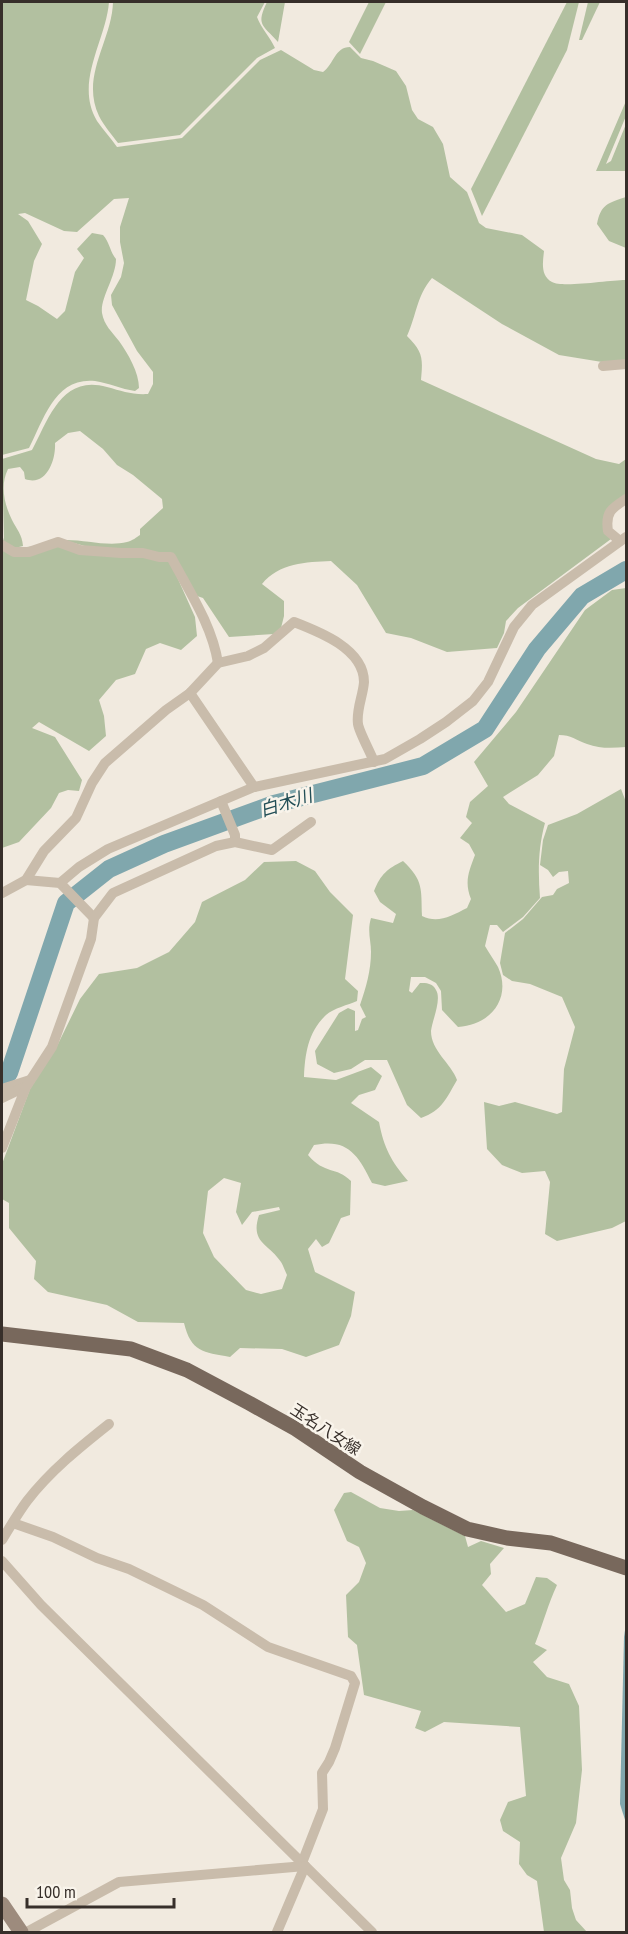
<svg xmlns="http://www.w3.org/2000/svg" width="628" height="1934" viewBox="0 0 628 1934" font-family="'PT Sans Narrow','Noto Sans JP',sans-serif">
  <rect width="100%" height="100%" fill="#f1eadf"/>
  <g fill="#b2c0a0" fill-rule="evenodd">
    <path d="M 2,2 L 109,2 C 106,41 74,82 97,121 C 103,130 111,138 117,147 L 182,138 L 260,60 L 281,50 L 314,70 L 323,72 C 334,64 335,47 350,47 L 361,58 L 373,61 L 396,71 L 406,86 L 412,110 L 418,119 L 433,127 L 443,144 L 450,177 L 467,192 L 479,223 L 486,228 L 522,235 L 544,251 C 543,261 540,276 552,282 C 562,288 610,280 625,280 L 626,284 L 626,360 L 602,362 L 559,355 L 502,324 L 432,278 C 416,297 417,314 407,336 C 423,352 423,358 421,380 L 596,459 L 619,464 L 626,459 L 626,496 L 609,508 L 611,539 L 518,608 L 506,621 L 504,633 L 497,648 L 447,652 L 411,638 L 386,633 L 357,585 L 331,561 C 306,562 279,563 262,584 L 284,601 L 284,616 L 280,632 L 274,634 L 229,637 L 203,598 L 194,595 L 171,555 L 92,548 L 63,540 C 83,539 107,547 127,542 C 132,541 137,537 140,535 L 140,529 L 163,508 L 162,499 L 133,475 L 117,465 L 103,449 L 80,431 L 68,433 L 55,443 C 56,459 47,487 25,479 L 24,472 L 20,467 L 8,469 C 0,485 4,504 12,520 C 17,530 22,534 23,546 L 15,548 L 60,544 L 169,559 L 195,617 L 197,636 L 181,650 L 160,643 L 146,649 L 135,674 L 116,680 L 99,700 L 104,716 L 106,736 L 89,751 L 39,722 L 32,728 L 55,737 L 82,780 L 79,791 L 68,790 L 59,793 L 51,808 L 19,842 L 2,848 L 2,534 L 4,541 L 2,459 L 32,450 C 49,418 62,374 107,387 C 122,391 132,395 148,394 L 153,384 L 153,372 L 137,351 L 112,305 L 111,295 L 121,277 L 124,263 L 120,242 L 120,227 L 129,198 L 114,199 L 77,232 L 64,231 L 25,213 L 18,214 L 28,221 L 42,244 L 34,261 L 26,300 L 38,306 L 57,319 L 65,311 L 75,272 L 84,258 L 77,249 L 92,233 L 103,235 C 110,243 110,252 116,259 C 116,277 100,298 102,313 C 104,325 112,332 119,341 C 128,354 139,372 139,388 L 135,391 C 121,389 109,383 95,381 C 55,377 44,419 29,448 L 2,455 Z"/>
    <path d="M 113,2 L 265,2 L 257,17 C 261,28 270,37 275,48 L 257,58 L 180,135 L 118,143 C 112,135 104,126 99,116 C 80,76 112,41 113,2 Z"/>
    <path d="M 267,2 L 285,2 L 278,42 C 262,24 256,25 267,2 Z"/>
    <polygon points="369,2 386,2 360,54 349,42"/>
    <polygon points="567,2 579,2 567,50 482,216 471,189"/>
    <polygon points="588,2 600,2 582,40 579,40"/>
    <polygon points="626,101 626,116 606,164 611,161 626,124 626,171 596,171"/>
    <path d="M 626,197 L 626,248 L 609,241 L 597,224 C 601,204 608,203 626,197 Z"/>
    <path d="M 626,588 L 626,747 C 613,748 600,749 587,744 C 576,740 571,735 559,735 L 554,756 L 538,775 L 503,797 L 509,804 L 545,823 C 538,848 538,872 540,898 L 523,917 L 503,932 L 497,925 L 490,925 L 485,946 C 489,953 494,960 498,967 C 512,998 491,1025 458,1027 L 442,1010 L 441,991 L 436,983 L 425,977 L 411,977 L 409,991 L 412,993 L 420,983 C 426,983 433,983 436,990 C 442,999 432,1021 431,1031 C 431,1051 451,1063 457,1080 C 447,1097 442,1111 421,1118 L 407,1105 L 387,1060 L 365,1060 L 351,1069 L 334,1073 L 317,1064 L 315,1051 L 339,1013 L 348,1008 L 355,1011 L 355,1031 L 358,1030 L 362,1019 L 366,1017 L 360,1005 C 366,988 371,970 371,952 C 371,940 367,931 371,918 L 393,923 L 396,914 L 380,902 L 374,891 C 381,874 387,869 403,861 C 424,881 421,889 422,916 C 438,924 451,916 467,908 L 471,899 C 464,882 469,871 475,855 L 469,844 L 460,838 L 472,823 L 466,817 L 470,802 L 488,786 L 474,762 L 516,712 L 585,610 L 612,590 Z"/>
    <polygon points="621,789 626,802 626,1221 612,1228 557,1241 545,1234 550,1182 545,1171 522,1173 502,1165 487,1149 484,1102 499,1106 515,1102 557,1114 562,1112 564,1069 575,1027 562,997 530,984 512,981 503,975 500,963 505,933 523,919 542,897 553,895 557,889 569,883 568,871 559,872 553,877 548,870 540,865 543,840 548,825 577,814"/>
    <path d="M 296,861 L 315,871 L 330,892 L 353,915 L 345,979 L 358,991 L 357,1001 C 348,1005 334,1008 326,1015 C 308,1032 305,1054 304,1077 L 336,1080 L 371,1067 L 382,1076 L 375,1090 L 359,1095 L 351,1103 L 379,1122 C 384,1148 391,1161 408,1181 L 385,1186 L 372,1183 C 358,1155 348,1138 314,1145 L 308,1155 C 325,1175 336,1166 351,1181 L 350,1215 L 341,1218 L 329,1243 L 322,1247 L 316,1239 L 308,1249 L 315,1272 L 355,1292 L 351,1316 L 339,1345 L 306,1357 L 282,1349 L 240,1348 L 230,1357 C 203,1352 191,1352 184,1323 L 138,1322 L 107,1305 L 48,1292 L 34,1279 L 36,1261 L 9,1228 L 9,1203 L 2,1199 L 2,1164 L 30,1089 L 58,1044 L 80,999 L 99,974 L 137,968 L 169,952 L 195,922 L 202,902 L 245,880 L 264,862 ZM 224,1178 L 241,1183 L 236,1212 L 242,1225 L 252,1212 L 279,1207 L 280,1210 L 259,1215 C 250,1243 268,1243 281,1262 C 283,1265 285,1271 287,1275 L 282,1289 L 261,1294 L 246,1290 L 214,1257 L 203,1233 L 208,1191 Z"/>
    <path d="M 351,1492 L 380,1508 L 399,1511 L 413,1510 L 465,1536 L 468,1547 L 481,1541 L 504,1548 L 490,1564 L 491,1574 L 482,1585 L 506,1612 L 525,1604 L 536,1577 L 547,1578 L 557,1585 C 548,1604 543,1624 535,1644 L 547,1650 L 533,1662 L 547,1677 L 569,1684 L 579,1706 L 582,1770 L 576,1823 L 561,1858 L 564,1880 L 570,1890 L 572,1908 L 576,1920 L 587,1932 L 544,1932 L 537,1881 L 527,1875 L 519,1864 L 520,1842 L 503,1831 L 500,1820 L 508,1802 L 526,1796 L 520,1727 L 444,1722 L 425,1732 L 415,1728 L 421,1711 L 364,1695 L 357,1645 L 348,1637 L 346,1595 L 359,1582 L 366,1563 L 359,1547 L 347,1541 L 334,1510 L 344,1493 Z"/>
  </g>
  <polygon fill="#80a7ad" points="626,1623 626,1823 620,1804 624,1637"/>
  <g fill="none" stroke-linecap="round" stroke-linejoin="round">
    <polyline stroke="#80a7ad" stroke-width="18" points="2,1077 9,1073 66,903 109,869 164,844 274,804 423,766 485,729 537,649 582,596 626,570"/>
    <g stroke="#c9bcab" stroke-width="10">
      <polyline points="603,366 626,364"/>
      <path d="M 620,541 L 608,531 C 605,512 612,508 626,499"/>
      <path d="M 2,545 L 14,552 L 29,552 L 58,542 L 80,550 L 121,553 L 143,553 L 159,557 L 171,557 C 189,591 212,625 218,663"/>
      <polyline points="190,693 254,787"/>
      <polyline points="221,801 235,835 235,842"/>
      <polyline points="26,880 60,883 94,918"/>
      <polyline points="60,883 79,867 108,849 221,801 254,787 385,759 420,739 446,722 473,701 488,682 514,627 532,605 626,537"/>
      <path d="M 2,893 L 26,880 L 44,851 L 76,818 L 92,783 L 105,763 L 166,710 L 190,693 L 218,663 L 248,656 L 264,648 L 294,622 C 320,632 364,649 364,682 C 363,696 356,710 358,724 C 359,732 371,753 374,762"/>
      <polyline points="2,1089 30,1080"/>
      <polyline points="2,1098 25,1087"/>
      <polyline points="2,1148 26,1087 52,1047 91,939 94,918 113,893 216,846 235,842 272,850 311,822"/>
      <polyline points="13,1523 53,1537 97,1558 129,1569 203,1605 268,1647 351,1676 355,1683 335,1748 329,1762 322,1773 323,1809 302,1863"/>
      <path d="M 2,1540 C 10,1527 18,1513 27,1501 C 50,1471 80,1447 109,1424"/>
      <polyline points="2,1561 41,1605 372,1932"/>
      <polyline points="27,1932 119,1882 305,1866"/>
      <polyline points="277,1932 305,1866"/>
    </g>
    <polyline stroke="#9d8b7d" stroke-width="15" points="2,1904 21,1932"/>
    <polyline stroke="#78685c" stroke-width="15" points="2,1334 131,1349 187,1370 249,1403 296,1429 360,1472 423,1507 467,1529 507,1538 551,1543 626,1568"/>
  </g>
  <g text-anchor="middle" stroke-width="5" stroke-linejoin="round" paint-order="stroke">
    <g font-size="16" fill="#372f2a" stroke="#f9f4eb">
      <text transform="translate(326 1429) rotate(33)" y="6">玉名八女線</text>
    </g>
    <g font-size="18" font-style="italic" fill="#224e56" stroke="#f9f4eb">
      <text transform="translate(286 803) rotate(-17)" y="6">白木川</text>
    </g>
  </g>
  <rect width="628" height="1934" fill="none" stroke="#372f2a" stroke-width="6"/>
  <path d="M27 1898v9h147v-9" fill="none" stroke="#372f2a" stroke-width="3"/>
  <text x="36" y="1898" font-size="18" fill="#372f2a" stroke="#f9f4eb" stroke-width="4.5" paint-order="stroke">100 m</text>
</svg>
